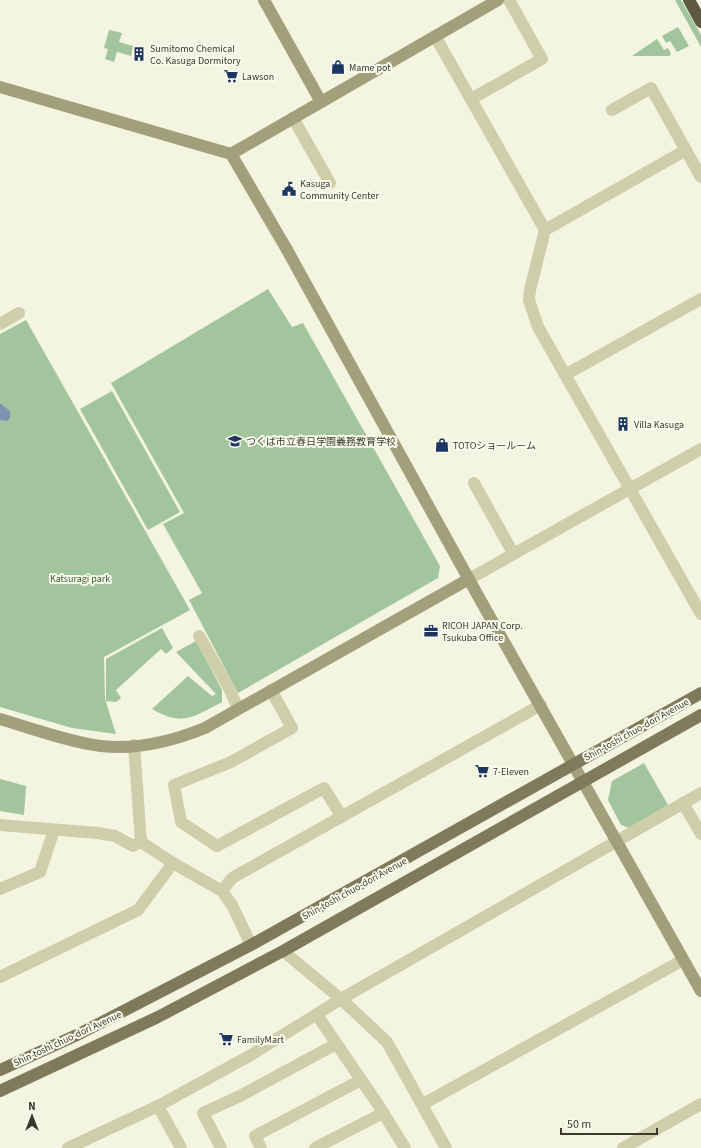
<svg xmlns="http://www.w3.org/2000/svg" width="701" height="1148" viewBox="0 0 701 1148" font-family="'Source Sans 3','Noto Sans JP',sans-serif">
  <rect width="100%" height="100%" fill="#f3f5e0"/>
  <g fill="#a2c59e">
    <polygon points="675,0 681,0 701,35 701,47"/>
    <polygon points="678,27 689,46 677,52 670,41 666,43 662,36"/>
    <polygon points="109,30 122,33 119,42 133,46 131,56 117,52 114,62 105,59 108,49 104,48"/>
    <polygon points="657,39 664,50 668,48 671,54 669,56 632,56"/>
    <polygon points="268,289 292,327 303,323 440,566 438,578 238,693 189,600 202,593 163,524 184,513 111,383"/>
    <polygon points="26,320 190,610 104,657 105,699 116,734 72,728 0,707 0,334"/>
    <polygon points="112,391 180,512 148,530 80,409"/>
    <polygon points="162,628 173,648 166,654 161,649 116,690 121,698 116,702 106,701 106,659"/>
    <path d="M 196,641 L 222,690 L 222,702 C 193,717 184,727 152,709 L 188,676 L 212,696 L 216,694 L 176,652 Z"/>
    <polygon points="644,763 668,805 629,828 621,825 608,800 612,781"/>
    <polygon points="0,779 26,786 24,815 0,811"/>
  </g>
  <polygon fill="#7c93b4" points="0,403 10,411 10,418 7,421 0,420"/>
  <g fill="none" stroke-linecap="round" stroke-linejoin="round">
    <g stroke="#ceceaa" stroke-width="12">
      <polyline points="435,36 545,230"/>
      <polyline points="471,99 542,59 509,0"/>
      <polyline points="612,110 651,88 701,177"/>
      <polyline points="293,118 330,183"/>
      <polyline points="686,150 545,230 530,290 529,300 538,327 701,614"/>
      <polyline points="0,324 19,313"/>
      <polyline points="565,375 701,299"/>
      <polyline points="474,483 513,553"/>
      <polyline points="469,579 701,449"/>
      <polyline points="199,636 229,688 238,709"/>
      <polyline points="271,690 292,728 231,762 174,785 181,822 217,846 324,788 342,817"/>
      <polyline points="134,745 141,842 173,863 222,891 232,905 251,945"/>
      <polyline points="683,803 701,834"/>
      <polyline points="0,825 98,833 115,836 133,846 141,842"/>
      <polyline points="0,889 40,872 54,830"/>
      <polyline points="222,891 232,878 541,705"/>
      <polyline points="283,951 341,999 387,1042 446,1148"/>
      <polyline points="0,977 138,910 173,863"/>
      <polyline points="317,1015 377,1103 405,1148"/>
      <polyline points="423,1104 683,960"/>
      <polyline points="158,1106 181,1148"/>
      <polyline points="68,1148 158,1106 251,1055 341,999 701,793"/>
      <polyline points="221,1148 203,1113 240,1096 336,1044"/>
      <polyline points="261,1148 255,1136 361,1080"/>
      <polyline points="315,1148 383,1113"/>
      <polyline points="623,1148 701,1104"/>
    </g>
    <g stroke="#a29f7b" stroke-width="12">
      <polyline points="264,0 321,102"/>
      <polyline points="0,87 231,154 286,248 477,594 701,991"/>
      <polyline points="231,154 498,0"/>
      <path d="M 0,719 C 31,728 69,742 101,746 C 135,750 173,741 205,728 L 469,579"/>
    </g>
    <g stroke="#7e7a5a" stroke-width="12">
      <polyline points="0,1070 79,1034 251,945 701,693"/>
      <polyline points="0,1091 158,1017 283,951 701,715"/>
    </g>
    <polyline stroke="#5d5940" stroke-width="12" points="689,0 701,22"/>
  </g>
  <defs>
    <symbol id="building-bare" viewBox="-9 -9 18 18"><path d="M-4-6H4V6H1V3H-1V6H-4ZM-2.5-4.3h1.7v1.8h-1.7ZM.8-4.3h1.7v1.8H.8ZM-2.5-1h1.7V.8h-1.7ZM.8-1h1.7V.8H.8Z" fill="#1c3661" stroke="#fafced" stroke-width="2.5" paint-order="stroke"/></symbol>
    <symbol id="shop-bare" viewBox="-9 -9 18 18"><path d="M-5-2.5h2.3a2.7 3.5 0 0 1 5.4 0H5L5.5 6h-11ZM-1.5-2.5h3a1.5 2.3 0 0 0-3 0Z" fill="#1c3661" stroke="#fafced" stroke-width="2.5" paint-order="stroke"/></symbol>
    <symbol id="supermarket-bare" viewBox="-9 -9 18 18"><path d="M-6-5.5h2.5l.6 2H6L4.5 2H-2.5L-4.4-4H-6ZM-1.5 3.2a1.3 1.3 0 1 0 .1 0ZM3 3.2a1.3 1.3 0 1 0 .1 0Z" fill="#1c3661" stroke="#fafced" stroke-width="2.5" paint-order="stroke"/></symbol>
    <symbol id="civic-bare" viewBox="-9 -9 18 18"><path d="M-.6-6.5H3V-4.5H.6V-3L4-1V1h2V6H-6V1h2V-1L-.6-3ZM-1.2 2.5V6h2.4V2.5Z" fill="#1c3661" stroke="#fafced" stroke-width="2.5" paint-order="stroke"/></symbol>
    <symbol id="school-bare" viewBox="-9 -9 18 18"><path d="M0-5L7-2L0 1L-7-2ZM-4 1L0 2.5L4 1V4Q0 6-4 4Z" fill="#1c3661" stroke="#fafced" stroke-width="2.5" paint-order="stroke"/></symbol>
    <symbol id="office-bare" viewBox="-9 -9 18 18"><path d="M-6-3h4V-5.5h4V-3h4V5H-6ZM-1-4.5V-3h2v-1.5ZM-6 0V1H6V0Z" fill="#1c3661" stroke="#fafced" stroke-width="2.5" paint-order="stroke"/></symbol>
  </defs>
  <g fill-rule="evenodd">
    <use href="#building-bare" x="129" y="44" width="20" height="20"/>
    <use href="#shop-bare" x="328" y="57" width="20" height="20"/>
    <use href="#supermarket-bare" x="221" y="66" width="20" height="20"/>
    <use href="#civic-bare" x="279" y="179" width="20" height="20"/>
    <use href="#building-bare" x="613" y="414" width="20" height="20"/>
    <use href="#school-bare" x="225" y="431" width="20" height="20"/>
    <use href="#shop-bare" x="432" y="435" width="20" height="20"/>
    <use href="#office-bare" x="421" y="621" width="20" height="20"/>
    <use href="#supermarket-bare" x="472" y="761" width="20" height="20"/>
    <use href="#supermarket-bare" x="216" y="1029" width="20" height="20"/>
  </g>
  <g text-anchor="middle" stroke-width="4" stroke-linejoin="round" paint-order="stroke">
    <g font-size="10" fill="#3b392a" stroke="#fafced" text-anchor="start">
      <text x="150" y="52">Sumitomo Chemical<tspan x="150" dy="12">Co. Kasuga Dormitory</tspan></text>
      <text x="349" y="71">Mame pot</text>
      <text x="242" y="80">Lawson</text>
      <text x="300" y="187">Kasuga<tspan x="300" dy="12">Community Center</tspan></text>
      <text x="634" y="428">Villa Kasuga</text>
      <text x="246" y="445">つくば市立春日学園義務教育学校</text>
      <text x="453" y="449">TOTOショールーム</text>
      <text x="442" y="629">RICOH JAPAN Corp.<tspan x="442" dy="12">Tsukuba Office</tspan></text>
      <text x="493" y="775">7-Eleven</text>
      <text x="237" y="1043">FamilyMart</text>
    </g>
    <g font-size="10" fill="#2f5c2c" stroke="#fafced">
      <text x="80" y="582">Katsuragi park</text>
    </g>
    <g font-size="10" fill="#3b392a" stroke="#fafced">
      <text transform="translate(636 729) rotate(-29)" y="4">Shin-toshi chuo-dori Avenue</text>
      <text transform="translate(354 888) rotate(-29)" y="4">Shin-toshi chuo-dori Avenue</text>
      <text transform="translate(67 1038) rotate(-25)" y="4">Shin-toshi chuo-dori Avenue</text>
    </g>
  </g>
  <g transform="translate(32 1116)" stroke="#fafced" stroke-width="3" paint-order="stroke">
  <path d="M0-3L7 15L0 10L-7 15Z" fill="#3b392a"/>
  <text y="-6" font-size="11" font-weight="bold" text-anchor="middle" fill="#3b392a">N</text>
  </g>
  <path d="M561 1128v6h96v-6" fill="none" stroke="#3b392a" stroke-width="2"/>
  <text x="567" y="1128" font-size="12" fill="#3b392a" stroke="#fafced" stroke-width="3" paint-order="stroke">50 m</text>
</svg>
